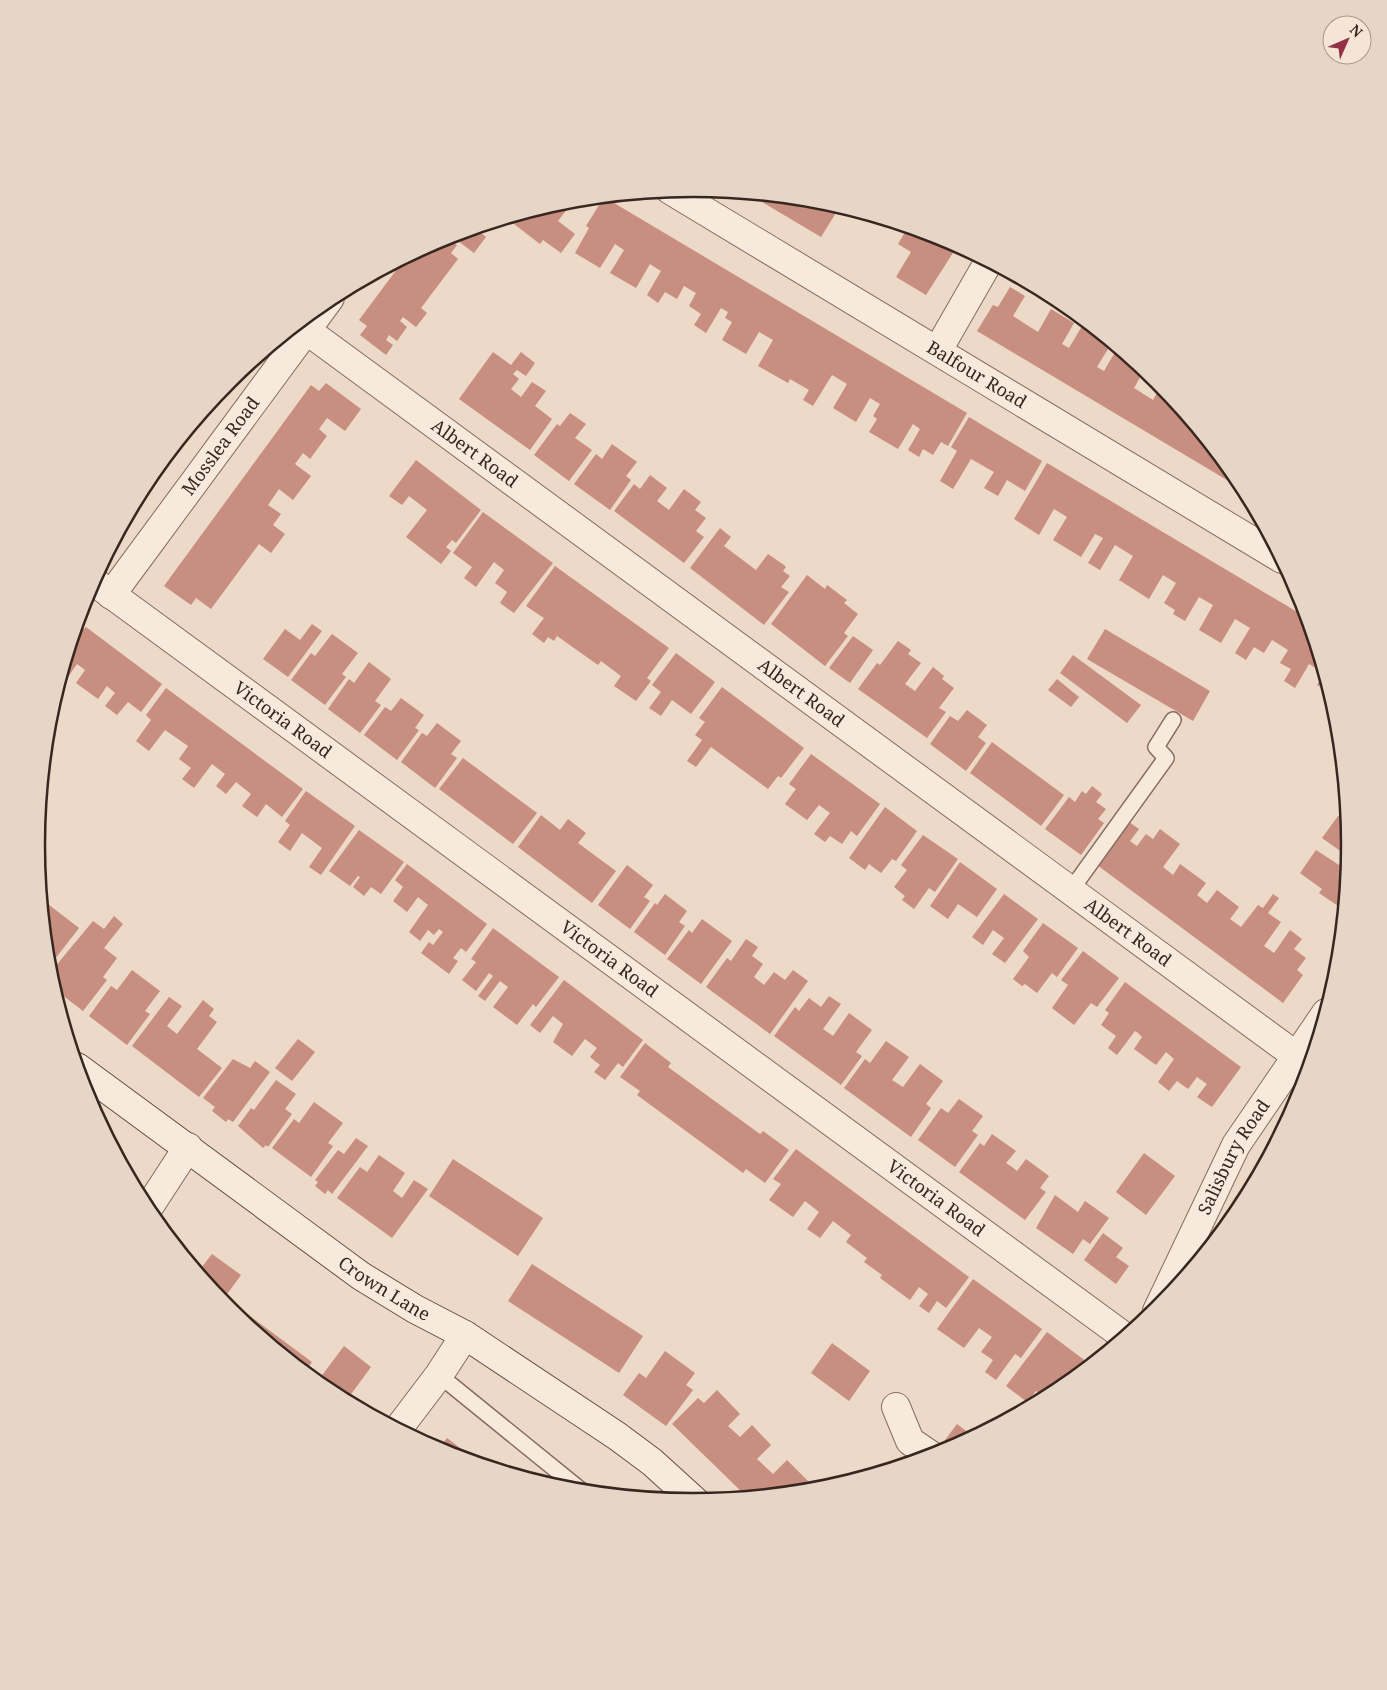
<svg xmlns="http://www.w3.org/2000/svg" width="1387" height="1690" viewBox="0 0 1387 1690" font-family="'Noto Serif',serif">
  <rect width="100%" height="100%" fill="#ecd9c8"/>
  <g fill="#c88e80">
    <polygon points="747,193 822,200 839,208 821,237"/>
    <polygon points="604,197 967,413 948,446 941,442 933,455 923,449 919,457 908,450 920,429 913,424 898,449 869,432 877,419 873,416 880,404 870,398 856,422 833,408 847,384 832,375 813,406 803,400 809,390 790,379 788,383 758,366 773,340 759,332 746,354 722,340 732,322 725,318 728,312 721,308 706,333 694,325 701,314 689,306 696,293 684,286 677,299 665,292 658,303 647,295 661,271 656,268 650,264 636,288 610,273 624,250 615,244 600,268 575,253 589,228 586,226"/>
    <polygon points="575,199 558,221 575,234 561,253 543,240 540,244 510,221 507,225 500,220"/>
    <polygon points="477,227 476,229 486,237 474,253 450,235"/>
    <polygon points="908,227 945,238 958,245 926,295 896,277 911,252 898,244"/>
    <polygon points="445,237 457,245 451,253 458,259 421,308 427,313 416,327 403,317 400,321 407,327 397,341 389,335 386,340 393,345 386,355 360,335 367,326 359,320 406,257"/>
    <polygon points="1010,287 1025,296 1013,316 1038,332 1051,309 1074,323 1062,344 1069,348 1082,326 1111,344 1097,367 1104,371 1118,347 1145,369 1134,388 1153,400 1162,384 1177,403 1172,411 1182,417 1184,412 1240,480 1247,492 977,331 993,305 998,307"/>
    <polygon points="493,352 511,365 521,352 535,363 526,376 517,370 513,374 519,379 511,389 521,397 532,382 546,391 535,406 552,419 530,450 459,399"/>
    <polygon points="326,383 361,409 345,431 327,418 319,429 327,436 310,459 303,453 295,464 311,476 293,500 279,489 268,505 281,514 273,525 285,534 271,553 259,544 211,609 196,598 191,605 164,586 311,385 319,391"/>
    <polygon points="570,413 586,424 575,438 592,450 569,481 534,455 557,424 560,426"/>
    <polygon points="969,417 1042,461 1025,491 1007,480 998,496 984,488 994,472 971,459 953,489 940,481 957,451 951,447"/>
    <polygon points="612,444 637,462 626,476 631,480 610,510 574,484 596,454 602,459"/>
    <polygon points="416,460 481,510 456,543 452,540 446,547 451,551 441,564 406,537 427,510 409,496 402,505 389,496"/>
    <polygon points="1047,463 1309,619 1330,690 1329,692 1317,685 1324,673 1309,664 1295,688 1284,681 1291,669 1280,663 1288,650 1272,640 1264,653 1254,647 1246,660 1235,653 1250,628 1235,619 1221,643 1199,630 1213,605 1199,597 1185,621 1173,614 1175,610 1164,603 1176,583 1163,575 1149,599 1119,580 1133,556 1115,545 1100,570 1088,563 1103,538 1095,534 1081,557 1053,540 1067,517 1054,509 1039,535 1014,519"/>
    <polygon points="650,475 667,488 657,501 669,510 684,489 701,502 695,510 706,518 696,531 704,537 684,563 614,511 634,484 640,489"/>
    <polygon points="483,512 553,563 514,613 500,603 507,592 495,583 504,570 494,562 476,587 464,578 472,567 453,553"/>
    <polygon points="720,528 731,537 724,546 756,570 768,554 784,565 786,567 783,571 790,576 781,587 789,592 764,625 690,568"/>
    <polygon points="555,566 669,648 647,678 651,681 636,701 614,686 621,676 601,661 598,665 557,636 554,641 548,637 544,643 532,634 544,618 526,606"/>
    <polygon points="807,575 825,589 827,585 847,600 844,603 858,614 844,633 848,636 825,666 771,624"/>
    <polygon points="77,624 84,629 86,627 162,684 141,712 128,702 117,715 105,706 115,693 107,686 98,699 76,683 85,670 77,664 68,677 62,673"/>
    <polygon points="312,624 322,631 288,677 263,659 285,629 300,640"/>
    <polygon points="1105,629 1210,691 1193,721 1087,659"/>
    <polygon points="332,634 358,653 342,674 346,677 325,705 291,680 311,653 315,656"/>
    <polygon points="853,636 873,650 850,683 829,668"/>
    <polygon points="898,641 911,650 908,654 921,663 905,684 915,691 933,667 944,676 942,679 954,688 939,708 946,712 927,738 858,689 877,663 880,665"/>
    <polygon points="676,653 715,682 691,714 672,700 661,716 649,708 661,692 652,685"/>
    <polygon points="1073,655 1141,705 1127,723 1060,673"/>
    <polygon points="369,662 391,679 375,701 381,705 360,733 328,709 349,679 354,683"/>
    <polygon points="1057,679 1079,697 1071,707 1048,690"/>
    <polygon points="722,687 804,748 781,778 778,776 768,789 711,747 696,767 687,761 702,740 695,735 705,722 699,718"/>
    <polygon points="166,688 303,789 282,817 266,804 257,817 242,806 251,794 236,782 226,794 216,786 225,774 212,764 194,788 182,779 191,768 179,759 188,746 165,730 149,751 136,741 151,720 146,715"/>
    <polygon points="401,698 424,715 415,728 419,730 397,760 364,735 385,707 391,711"/>
    <polygon points="967,710 987,725 978,737 986,743 966,771 930,744 950,716 958,721"/>
    <polygon points="437,723 461,741 451,754 457,758 435,788 401,762 422,733 427,736"/>
    <polygon points="992,742 1064,795 1041,826 970,773"/>
    <polygon points="811,754 880,804 857,836 851,831 842,844 830,836 825,842 814,834 830,813 819,805 807,820 785,804 796,789 789,784"/>
    <polygon points="463,758 537,813 513,844 439,789"/>
    <polygon points="1092,786 1102,794 1096,802 1106,809 1098,819 1104,823 1081,855 1045,829 1069,797 1075,802 1082,791 1086,794"/>
    <polygon points="306,791 355,826 321,875 309,867 322,848 302,833 290,851 278,842 290,825 285,821"/>
    <polygon points="885,807 917,831 896,861 892,859 881,873 869,864 865,870 849,858"/>
    <polygon points="541,815 560,830 568,819 586,833 578,843 616,871 592,903 518,847"/>
    <polygon points="1338,816 1349,822 1351,845 1344,910 1319,893 1322,889 1300,873 1316,850 1339,865 1346,855 1322,838"/>
    <polygon points="1129,822 1139,829 1130,841 1137,846 1146,834 1153,839 1160,829 1180,844 1163,867 1173,875 1180,864 1206,883 1197,895 1207,903 1217,890 1239,907 1230,919 1241,927 1258,905 1263,908 1273,894 1279,898 1268,913 1281,922 1264,946 1274,953 1290,930 1302,939 1294,949 1306,958 1297,970 1303,975 1283,1003 1097,865"/>
    <polygon points="359,830 404,862 381,894 371,887 364,896 353,887 360,877 358,876 350,886 329,871"/>
    <polygon points="923,835 958,859 935,892 929,888 914,909 902,900 905,896 894,887 907,870 901,865"/>
    <polygon points="960,862 997,889 977,917 958,904 948,919 930,906"/>
    <polygon points="407,864 487,924 466,952 461,948 453,958 458,961 449,974 421,953 429,942 433,945 443,932 439,929 434,935 428,930 420,941 409,932 428,905 418,897 407,912 393,901 403,887 395,880"/>
    <polygon points="627,865 653,885 644,897 650,901 630,929 598,905"/>
    <polygon points="39,868 45,873 46,883 41,890"/>
    <polygon points="665,894 687,911 679,922 685,926 665,955 634,932 655,903 657,905"/>
    <polygon points="1004,894 1038,919 1005,963 992,954 1004,938 993,930 983,945 972,937"/>
    <polygon points="44,901 79,928 48,968 42,904"/>
    <polygon points="114,916 123,924 104,948 117,958 103,977 107,980 83,1011 53,988 49,974 93,921 104,929"/>
    <polygon points="702,919 732,941 701,984 667,959 689,930 692,933"/>
    <polygon points="1043,923 1078,948 1057,977 1052,973 1037,993 1025,984 1022,986 1013,979 1029,957 1023,951"/>
    <polygon points="493,928 559,977 536,1007 533,1004 517,1025 493,1007 508,987 500,981 485,1001 478,996 493,976 489,973 476,991 462,980 476,962 471,959"/>
    <polygon points="746,939 758,947 752,956 763,964 754,977 764,985 774,972 785,980 793,970 808,981 770,1034 706,987 727,958 731,961"/>
    <polygon points="1083,951 1119,978 1097,1007 1091,1003 1074,1025 1052,1008 1068,985 1061,980"/>
    <polygon points="132,970 160,991 145,1011 150,1014 127,1045 89,1016 111,986 117,990"/>
    <polygon points="564,980 643,1040 623,1067 618,1063 605,1080 594,1072 600,1065 590,1057 597,1048 585,1039 572,1056 553,1042 563,1024 553,1016 540,1033 530,1025"/>
    <polygon points="1125,982 1241,1067 1212,1107 1197,1097 1207,1084 1197,1077 1188,1089 1177,1081 1169,1091 1158,1082 1174,1059 1166,1052 1156,1065 1134,1049 1142,1037 1138,1033 1135,1031 1117,1055 1108,1048 1116,1036 1101,1025 1109,1013 1105,1010"/>
    <polygon points="829,996 841,1004 823,1029 833,1036 849,1013 872,1030 856,1052 862,1056 841,1085 774,1036 795,1007 799,1011 809,998 821,1007"/>
    <polygon points="169,997 182,1006 167,1026 177,1034 203,1000 214,1009 209,1016 217,1022 197,1049 222,1068 199,1097 132,1046"/>
    <polygon points="298,1039 315,1052 292,1081 275,1068"/>
    <polygon points="886,1041 909,1057 892,1080 903,1087 920,1064 943,1081 926,1104 931,1108 911,1137 844,1088 865,1059 870,1063"/>
    <polygon points="645,1043 671,1063 668,1067 760,1134 763,1131 789,1150 765,1183 746,1169 743,1173 637,1095 640,1091 620,1077"/>
    <polygon points="233,1059 250,1068 255,1061 270,1072 233,1122 228,1119 226,1122 212,1111 215,1107 203,1098"/>
    <polygon points="276,1080 296,1094 285,1109 292,1114 268,1147 266,1145 263,1148 238,1126 251,1108 254,1110"/>
    <polygon points="959,1099 983,1116 972,1131 978,1135 955,1167 918,1140 941,1108 948,1113"/>
    <polygon points="314,1102 343,1123 328,1143 333,1146 311,1177 272,1148 294,1119 299,1123"/>
    <polygon points="992,1134 1016,1151 1006,1163 1012,1167 1017,1171 1026,1159 1049,1176 1040,1188 1046,1192 1025,1220 959,1172 980,1143 984,1146"/>
    <polygon points="356,1138 368,1146 332,1194 328,1190 325,1194 315,1186 318,1182 315,1180 338,1150 344,1154"/>
    <polygon points="796,1149 969,1277 946,1308 937,1301 929,1313 919,1306 928,1294 919,1287 910,1300 880,1278 882,1275 864,1262 867,1258 846,1242 851,1235 833,1221 820,1238 807,1229 819,1212 805,1201 793,1217 769,1200 781,1184 773,1179"/>
    <polygon points="1144,1153 1175,1176 1146,1215 1116,1192"/>
    <polygon points="379,1155 405,1173 393,1191 402,1198 414,1180 428,1189 392,1238 337,1198 360,1167 367,1172"/>
    <polygon points="453,1159 543,1218 518,1256 429,1196"/>
    <polygon points="1055,1195 1078,1212 1085,1201 1109,1218 1090,1244 1083,1239 1073,1254 1036,1228"/>
    <polygon points="1103,1233 1123,1248 1116,1257 1129,1266 1116,1284 1084,1260"/>
    <polygon points="212,1254 241,1275 222,1301 198,1272"/>
    <polygon points="532,1264 643,1336 619,1373 508,1301"/>
    <polygon points="973,1279 1042,1329 1021,1358 1015,1354 996,1380 985,1372 993,1360 981,1352 992,1337 979,1328 964,1348 937,1329"/>
    <polygon points="235,1305 312,1362 305,1372 230,1311"/>
    <polygon points="1047,1332 1087,1362 1075,1378 1058,1392 1046,1398 1036,1391 1027,1402 1006,1386"/>
    <polygon points="832,1343 870,1371 849,1401 811,1373"/>
    <polygon points="344,1346 371,1367 346,1401 317,1382"/>
    <polygon points="665,1351 695,1373 686,1385 693,1390 666,1426 623,1395 639,1373 646,1378"/>
    <polygon points="717,1390 740,1414 728,1426 740,1437 752,1425 771,1445 757,1459 773,1474 787,1460 809,1482 800,1492 747,1497 672,1424 698,1398 704,1403"/>
    <polygon points="957,1424 974,1437 945,1452 937,1451"/>
    <polygon points="421,1432 440,1447 447,1438 481,1464 442,1452 416,1438"/>
  </g>
  <g fill="none" stroke-linecap="round" stroke-linejoin="round">
    <defs>
      <g id="lane">
        <polyline points="1071,890 1166,758 1156,747 1173,720"/>
        <polyline points="439,1375 582,1491"/>
      </g>
      <g id="street">
        <path id="s1" d="M 670,190 L 1282,559"/>
        <path id="s2" d="M 306,330 L 1295,1055"/>
        <polyline points="938,350 989,261"/>
        <path id="s3" d="M 93,581 L 1125,1337"/>
        <path id="s4" d="M 111,595 L 330,298"/>
        <polyline points="147,1210 188,1147"/>
        <path id="s5" d="M 1157,1311 L 1236,1145 L 1326,1013"/>
        <polyline points="896,1407 910,1441 932,1456"/>
        <polyline points="398,1429 439,1375 465,1335"/>
      </g>
      <g id="secondary">
        <path id="s6" d="M 77,1067 L 361,1276 L 415,1309 L 465,1335 L 617,1436 L 652,1462 L 696,1502"/>
      </g>
    </defs>
    <use href="#lane" stroke="#876b5e" stroke-width="18"/>
    <use href="#street" stroke="#876b5e" stroke-width="30"/>
    <use href="#secondary" stroke="#694c41" stroke-width="30"/>
    <use href="#lane" stroke="#f7e9db" stroke-width="15"/>
    <use href="#street" stroke="#f7e9db" stroke-width="28"/>
    <use href="#secondary" stroke="#f7e9db" stroke-width="28"/>
  </g>
  <g text-anchor="middle" stroke-width="4.5" stroke-linejoin="round" paint-order="stroke">
    <g font-size="18" fill="#382720" stroke="#f4e5d7">
      <text dy="6" stroke="none"><textPath href="#s1" startOffset="358">Balfour Road</textPath></text>
      <text dy="6" stroke="none"><textPath href="#s4" startOffset="185">Mosslea Road</textPath></text>
      <text dy="6" stroke="none"><textPath href="#s2" startOffset="209">Albert Road</textPath></text>
      <text dy="6" stroke="none"><textPath href="#s2" startOffset="614">Albert Road</textPath></text>
      <text dy="6" stroke="none"><textPath href="#s3" startOffset="235">Victoria Road</textPath></text>
      <text dy="6" stroke="none"><textPath href="#s2" startOffset="1019">Albert Road</textPath></text>
      <text dy="6" stroke="none"><textPath href="#s3" startOffset="640">Victoria Road</textPath></text>
      <text dy="6" stroke="none"><textPath href="#s5" startOffset="172">Salisbury Road</textPath></text>
      <text dy="6" stroke="none"><textPath href="#s3" startOffset="1045">Victoria Road</textPath></text>
      <text dy="6" stroke="none"><textPath href="#s6" startOffset="379">Crown Lane</textPath></text>
    </g>
  </g>
  <path d="M0 0H1387V1690H0ZM45 845a648 648 0 1 1 1296 0a648 648 0 1 1-1296 0Z" fill="#e5d6c8" fill-rule="evenodd"/>
  <path fill="none" stroke="#382720" stroke-width="2.5" d="M45 845a648 648 0 1 1 1296 0a648 648 0 1 1-1296 0Z"/>
  <g transform="translate(1347 40) rotate(45)"><circle r="24" fill="#f4e5d7" stroke="#a9998e"/>
  <path d="M0-4L9 19L0 12L-9 19Z" fill="#933147"/>
  <text y="-8" font-size="14" font-weight="bold" text-anchor="middle" fill="#382720">N</text>
  </g>
</svg>
